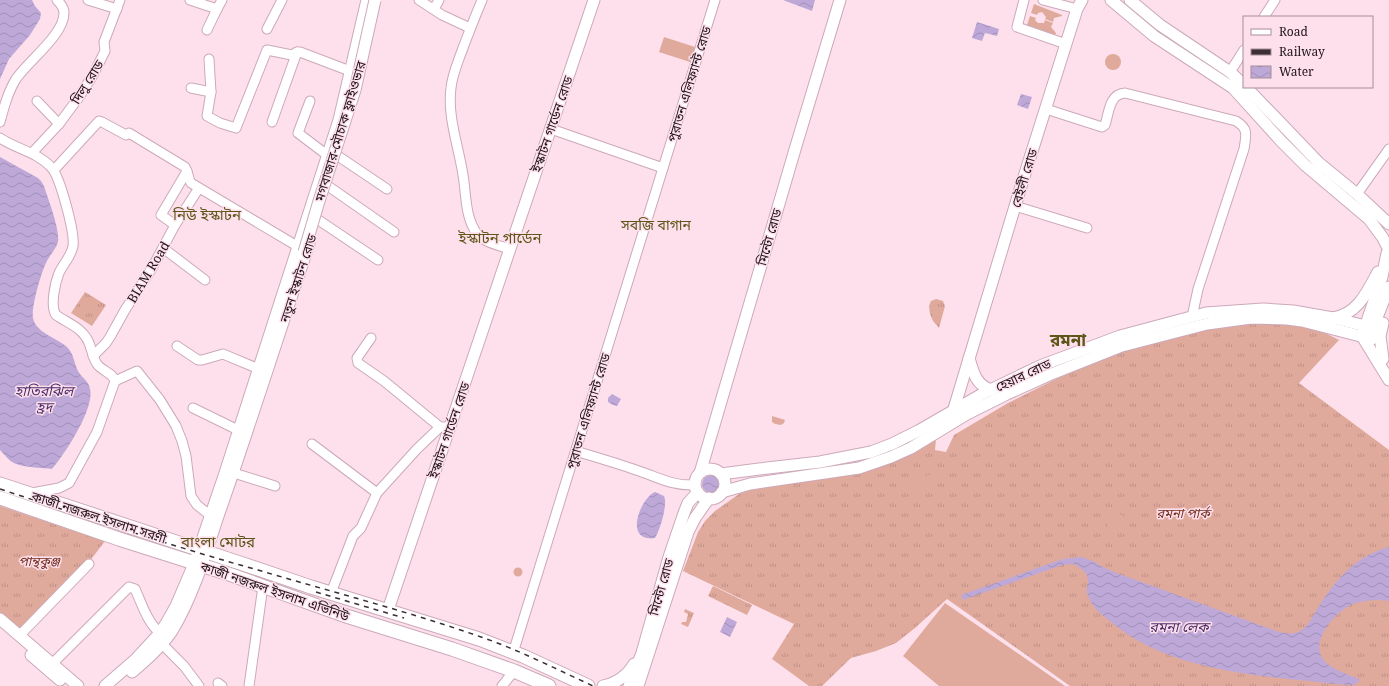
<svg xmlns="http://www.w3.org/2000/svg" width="1389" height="686" viewBox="0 0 1389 686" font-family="'Noto Serif','Noto Sans Bengali',serif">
  <defs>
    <pattern id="grass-tufts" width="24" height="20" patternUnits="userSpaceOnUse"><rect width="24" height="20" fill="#dfaa9c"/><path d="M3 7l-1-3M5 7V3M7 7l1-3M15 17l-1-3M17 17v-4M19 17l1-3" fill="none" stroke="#bf9186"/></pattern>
    <pattern id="water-waves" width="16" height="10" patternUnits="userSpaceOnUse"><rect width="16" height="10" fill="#bda8d8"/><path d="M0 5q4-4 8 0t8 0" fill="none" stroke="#a290b9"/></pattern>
  </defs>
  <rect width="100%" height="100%" fill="#fee0ed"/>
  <g fill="url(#grass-tufts)">
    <polygon points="85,292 106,305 92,326 71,313"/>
    <polygon points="936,299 943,301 945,306 939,328 933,321 930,314 929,306 931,301"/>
    <path d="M 1252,322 C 1283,323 1312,324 1339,340 L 1299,383 L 1389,450 L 1389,686 L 1097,686 C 1088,686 1080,686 1070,686 L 947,599 L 915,628 L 896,643 L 876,651 L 851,658 L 822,686 L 809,686 L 772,659 L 794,624 L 683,571 L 698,532 L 705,521 L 715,511 L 739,494 L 755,488 L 808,479 L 936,439 L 935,450 L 946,452 L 954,435 L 1008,403 L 1058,378 L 1123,350 L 1165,338 L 1226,326 Z"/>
    <polygon points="0,506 105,541 80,574 22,633 0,614"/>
    <polygon points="713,586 752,605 747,615 708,596"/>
    <polygon points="685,609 694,613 688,627 681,624 682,622 686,622 688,614 684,612"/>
  </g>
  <g fill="#dfaa9c">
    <polygon points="1034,4 1062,15 1062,16 1054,18 1053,22 1045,19 1046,17 1042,12 1038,13 1037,15 1031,13"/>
    <polygon points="1030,16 1036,18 1035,20 1038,23 1044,23 1045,20 1053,23 1051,27 1056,33 1055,35 1027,25"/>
    <polygon points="664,37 695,47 690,62 659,52"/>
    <circle cx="1113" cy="62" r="8"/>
    <polygon points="772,416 785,420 784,423 781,425 775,424 772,422"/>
    <polygon points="936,471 928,490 897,491"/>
    <circle cx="1117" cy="524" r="10"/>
    <circle cx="518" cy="572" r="4.5"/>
    <polygon points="945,603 1065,686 939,686 903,656"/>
  </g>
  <g fill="url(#water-waves)">
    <polygon points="0,0 32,0 35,6 41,13 40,19 30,35 9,59 0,79"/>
    <polygon points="783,0 815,0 812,11"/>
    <polygon points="977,22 999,29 997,36 985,33 982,41 972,38"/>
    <polygon points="1021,94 1032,97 1028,109 1017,105"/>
    <path d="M 0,157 L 38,178 L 41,181 L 44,186 C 48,199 60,229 58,242 C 56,249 49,256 46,263 C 41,273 31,308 33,318 C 36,333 57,338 67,347 C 74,354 74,363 78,371 C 82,378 89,381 90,389 C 95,408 65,454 52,469 C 43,468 21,467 14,463 C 9,461 4,454 0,450 Z"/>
    <polygon points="612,394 621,399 617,406 613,405 608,402 608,398"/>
    <circle cx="711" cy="484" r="9"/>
    <path d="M 655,492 L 664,496 C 668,504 660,530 655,538 C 623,543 640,498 655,492 Z"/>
    <path d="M 1389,547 L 1389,601 C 1377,599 1365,600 1353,604 C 1336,611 1311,639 1322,658 C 1328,668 1349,675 1359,679 L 1359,682 L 1353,685 C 1335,685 1316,681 1298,680 C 1231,673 1157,664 1105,617 C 1097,611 1090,603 1087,593 C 1086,591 1087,587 1088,584 C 1089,572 1083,570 1074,564 L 1062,565 L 963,600 L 961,595 L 1063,559 L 1081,557 L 1093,561 L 1101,566 L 1114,572 L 1279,632 C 1286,633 1294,635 1300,631 C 1309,626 1314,614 1319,606 C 1337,578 1356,556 1389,547 Z"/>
    <polygon points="727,617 737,622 730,637 720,632"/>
  </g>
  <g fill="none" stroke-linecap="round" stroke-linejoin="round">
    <defs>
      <g id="minor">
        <polyline points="88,0 117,9"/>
        <polyline points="190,0 217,9 222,0"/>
        <polyline points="419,0 442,15 470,28"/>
        <path d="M 482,0 C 474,19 467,37 460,56 C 456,67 452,77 451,88 C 447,116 459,148 463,175 C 466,192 465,213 474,229 C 480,242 497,245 510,249"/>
        <polyline points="1024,0 1017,27 1066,44"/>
        <polyline points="1043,0 1077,9"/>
        <polyline points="434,9 439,0"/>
        <polyline points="1264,17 1275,0"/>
        <polyline points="267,29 282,0"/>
        <polyline points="207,30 217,9"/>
        <polyline points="209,59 211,92 207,116 220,123 236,128 267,50 292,55 297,52 300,52 350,71"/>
        <polyline points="1230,72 1244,50"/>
        <polyline points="191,88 211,92"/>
        <polyline points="37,101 59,124"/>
        <polyline points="310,101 298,133 327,155"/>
        <path d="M 1046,109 L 1102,127 L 1105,125 C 1109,113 1109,94 1125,93 L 1236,121 C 1249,129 1246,135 1244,149 L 1198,289 L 1192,317"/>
        <path d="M 0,122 C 4,107 8,92 16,79 C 28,61 64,35 64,13 C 64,7 60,3 57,0"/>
        <polyline points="272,122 297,52"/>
        <polyline points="551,129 663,168"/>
        <path d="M 0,138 C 16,149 37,152 51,167 C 60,176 75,233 73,246 C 71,257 63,264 59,273 C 55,283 50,306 56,315 C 69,324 83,328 89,343 C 92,350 93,358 97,364 C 102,371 113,373 115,381 L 97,432 L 69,483 L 59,488 L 32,493"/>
        <polyline points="32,153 59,124 79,97 93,75 105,51 104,42 120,0"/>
        <polyline points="338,156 387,189"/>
        <path d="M 54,170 L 99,121 L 102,122 L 126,135 L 129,133 L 185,167 C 188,172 188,178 191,183 L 297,246"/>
        <polyline points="328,186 394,232"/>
        <polyline points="1357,194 1389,149"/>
        <polyline points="1015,206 1087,228"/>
        <polyline points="317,219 378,260"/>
        <polyline points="175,225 161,215 187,171"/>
        <polyline points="163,248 205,280"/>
        <polyline points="371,338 357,358 358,363 384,381 440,427 445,427"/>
        <polyline points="177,346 198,360 202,360 223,354 259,369"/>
        <polyline points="93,356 106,343 110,337 125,310 152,268 175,225 199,188"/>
        <polyline points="115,381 137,371 160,400 176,426 182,441 186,456 191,496 197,505 211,516"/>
        <polyline points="193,408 238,430"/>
        <polyline points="312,444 377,493"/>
        <path d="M 576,451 C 595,457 616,463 636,470 C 658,477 671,486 695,485"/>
        <polyline points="234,473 275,486"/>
        <polyline points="331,593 353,536 361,528 377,493 417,449 440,427"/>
        <polyline points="19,636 89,564"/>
        <polyline points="162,644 184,666 199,686"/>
        <polyline points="513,653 715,0"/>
        <path d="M 53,663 L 129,587 L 135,589 C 142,604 147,622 160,633"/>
        <polyline points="218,683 222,686"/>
        <polyline points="249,686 263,586"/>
        <polyline points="502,686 514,671"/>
      </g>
      <g id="major">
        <polyline points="1111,0 1154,36 1233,88 1281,141 1305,165 1369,219 1383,238 1387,246"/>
        <polyline points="1130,0 1160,25 1230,72 1244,85"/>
        <polyline points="1246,87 1319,163 1357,194 1389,224"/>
        <polyline points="1387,253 1382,277 1362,336 1389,380"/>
        <path d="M 1333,318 C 1358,314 1367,292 1378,272"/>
        <polyline points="1373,334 1376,320 1389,287"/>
        <path d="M 969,358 C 973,372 976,385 991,390"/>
        <polyline points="1383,359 1380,336 1383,323"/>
        <polyline points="953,412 1022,183 1077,9 1082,0"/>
        <circle cx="710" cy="484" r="15"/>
        <polyline points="700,473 796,146 840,0"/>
        <polyline points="721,474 759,469 820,462 871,452 892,444 920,430 984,393 1040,366 1120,336 1206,313 1263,309 1293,311 1333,318 1374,328"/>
        <polyline points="722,492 750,484 859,468 891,457 911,448 967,414 1007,394 1049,375 1122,346 1207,324 1251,318 1287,319 1302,321 1372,339"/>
        <polyline points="388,610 594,0"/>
        <polyline points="0,619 78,686"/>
        <polyline points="31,655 60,680"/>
        <path d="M 132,672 C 146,660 161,647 172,631 C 192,598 205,556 217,519 C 249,428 278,336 309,244"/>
        <polyline points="105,686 135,660 160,633 167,622 176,606 194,564 224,476 339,120 367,0"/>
        <path d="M 603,686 C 617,683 627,676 634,664"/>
        <polyline points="629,686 642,653 669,557 684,513 688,503 698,492"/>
        <polyline points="638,686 688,532 695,518 709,498"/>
      </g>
      <g id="highway">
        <polyline points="0,484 240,563 311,587 479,639 523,656 588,686"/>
        <polyline points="0,498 119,539 226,573 343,615 452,649 514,671 549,686"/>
      </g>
    </defs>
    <use href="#minor" stroke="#cca9b9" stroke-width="11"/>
    <use href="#major" stroke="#cca9b9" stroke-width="13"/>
    <use href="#highway" stroke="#cca9b9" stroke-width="15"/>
    <use href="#minor" stroke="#fff" stroke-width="9"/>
    <use href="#major" stroke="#fff" stroke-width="11"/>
    <use href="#highway" stroke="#fff" stroke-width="13"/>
    <g stroke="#3d2e35" stroke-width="1.5" stroke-dasharray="5 5" stroke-linecap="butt">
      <path d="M 0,489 C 86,517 171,546 258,570 C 332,592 407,611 481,637 C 519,650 556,669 593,686"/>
      <polyline points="316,592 404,618"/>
    </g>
    <defs>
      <polyline id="major-bridge" points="304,252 319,201 355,90 375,0"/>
    </defs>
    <use href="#major-bridge" stroke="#cca9b9" stroke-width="13" stroke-linecap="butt"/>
    <use href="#major-bridge" stroke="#fff" stroke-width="11"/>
  </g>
  <g text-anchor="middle" stroke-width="3" stroke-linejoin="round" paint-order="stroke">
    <g font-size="13" fill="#1f1319" stroke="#fee0ed">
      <text transform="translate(87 82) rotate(-58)" y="5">দিলু রোড</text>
      <text transform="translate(689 84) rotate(-73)" y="5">পুরাতন এলিফ্যান্ট রোড</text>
      <text transform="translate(552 124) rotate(-71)" y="5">ইস্কাটন গার্ডেন রোড</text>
      <text transform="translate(340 131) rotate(-73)" y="5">মগবাজার-মৌচাক ফ্লাইওভার</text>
      <text transform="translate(1024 178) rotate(-73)" y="5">বেইলী রোড</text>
      <text transform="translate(769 237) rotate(-74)" y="5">মিন্টো রোড</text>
      <text transform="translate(148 272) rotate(-59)" y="5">BIAM Road</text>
      <text transform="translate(298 278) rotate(-72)" y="5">নতুন ইস্কাটন রোড</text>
      <text transform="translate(1023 375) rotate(-25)" y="5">হেয়ার রোড</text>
      <text transform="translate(588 411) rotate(-73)" y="5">পুরাতন এলিফ্যান্ট রোড</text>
      <text transform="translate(449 430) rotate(-71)" y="5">ইস্কাটন গার্ডেন রোড</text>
      <text transform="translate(99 517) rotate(18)" y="5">কাজী নজরুল ইসলাম সরণী</text>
      <text transform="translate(661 587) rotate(-74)" y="5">মিন্টো রোড</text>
      <text transform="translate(275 591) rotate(19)" y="5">কাজী নজরুল ইসলাম এভিনিউ</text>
    </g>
    <g font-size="13" font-style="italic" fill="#732e1e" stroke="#fee0ed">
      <text x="1183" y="518">রমনা পার্ক</text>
      <text x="39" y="566">পান্থকুঞ্জ</text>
    </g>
    <g font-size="14" fill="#5e5518" stroke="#fee0ed">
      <text x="656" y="230">সবজি বাগান</text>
    </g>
    <g font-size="14" font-style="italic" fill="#4b2e69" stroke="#fee0ed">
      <text x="44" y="396">হাতিরঝিল<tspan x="44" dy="16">হ্রদ</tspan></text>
      <text x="1179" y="632">রমনা লেক</text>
    </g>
    <g font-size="15" fill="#5e5518" stroke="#fee0ed">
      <text x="207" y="220">নিউ ইস্কাটন</text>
      <text x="500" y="243">ইস্কাটন গার্ডেন</text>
      <text x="218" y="547">বাংলা মোটর</text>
    </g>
    <g font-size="17" font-weight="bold" fill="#5e5518" stroke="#fee0ed">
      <text x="1068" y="346">রমনা</text>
    </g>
  </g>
  <rect x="1243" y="16" width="130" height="72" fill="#fee0ed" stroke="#a58e98"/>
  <rect x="1251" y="29" width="20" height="6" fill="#ffffff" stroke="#a58e98"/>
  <text x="1279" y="36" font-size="12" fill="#1f1319">Road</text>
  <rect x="1251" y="49" width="20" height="6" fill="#3d2e35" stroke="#a58e98"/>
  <text x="1279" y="56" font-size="12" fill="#1f1319">Railway</text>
  <rect x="1251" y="66" width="20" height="12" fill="url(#water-waves)" stroke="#a58e98"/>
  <text x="1279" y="76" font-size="12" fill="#1f1319">Water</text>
</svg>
